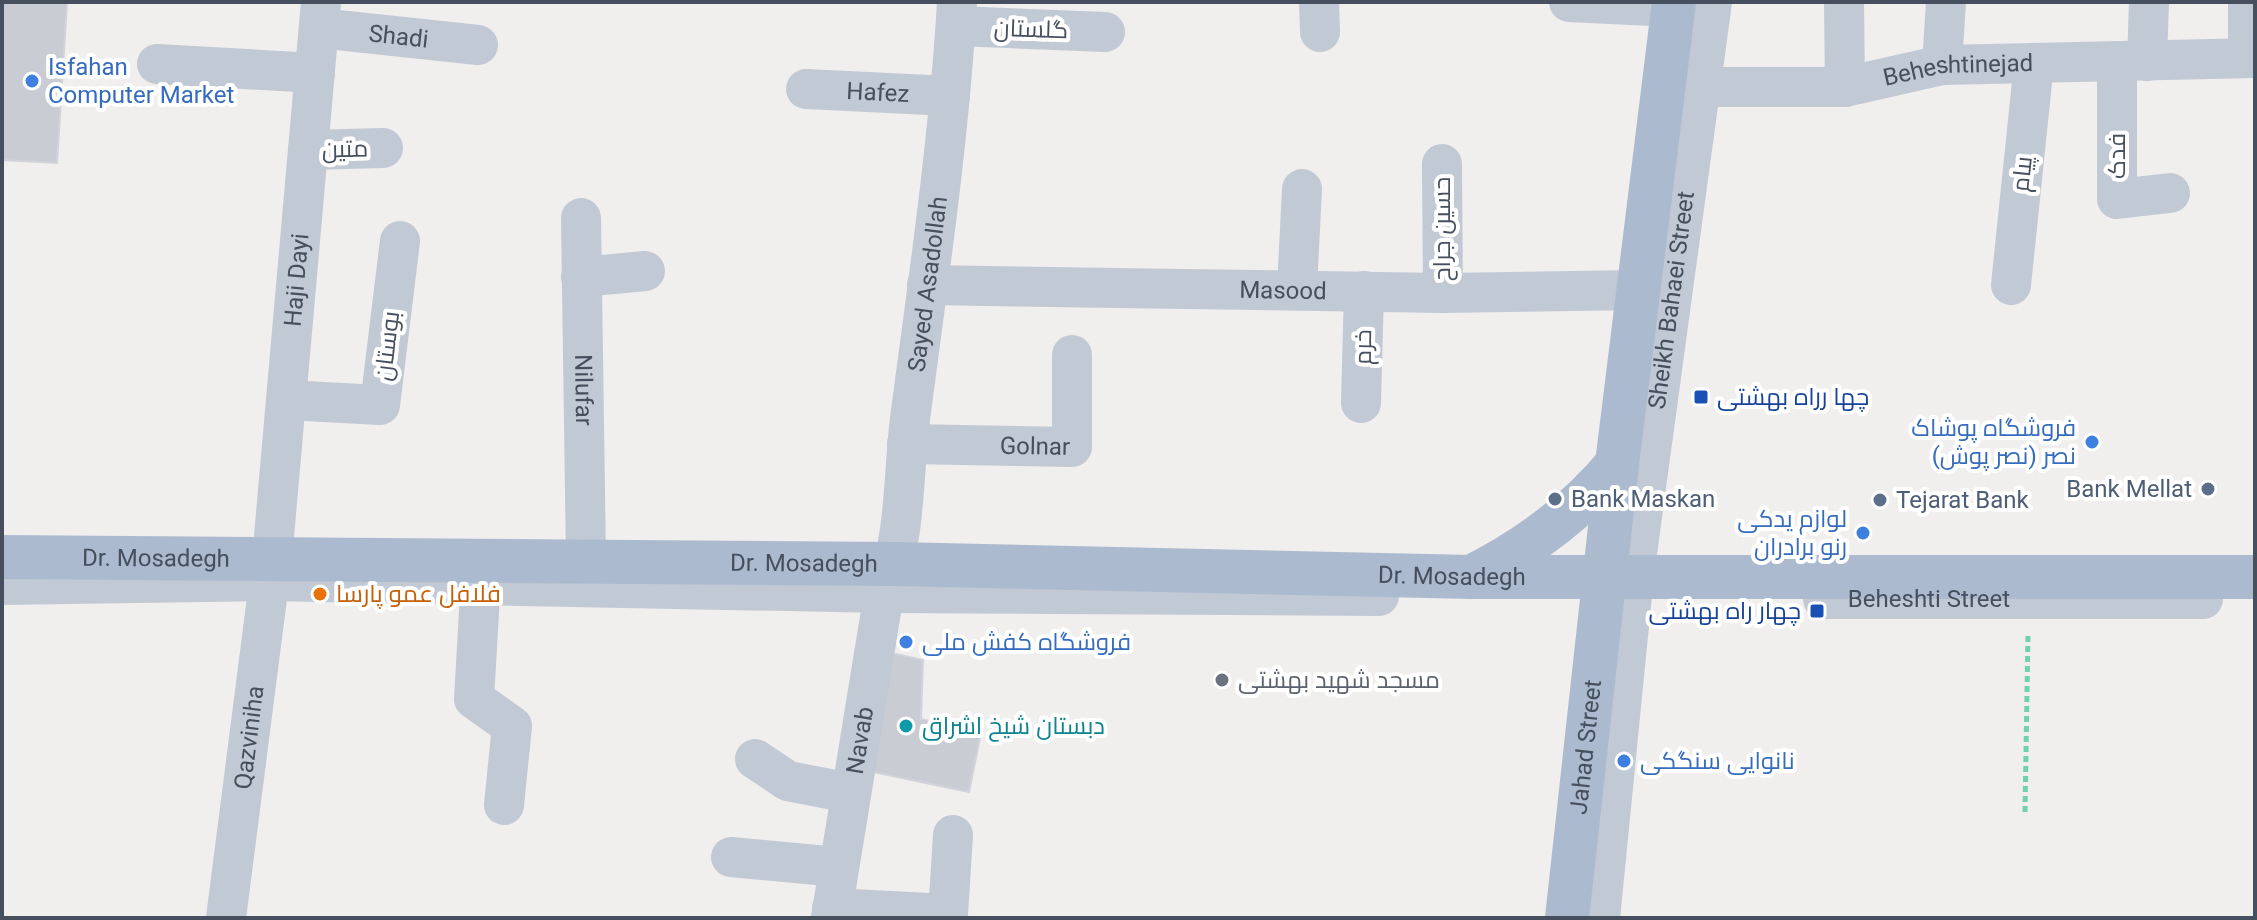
<svg xmlns="http://www.w3.org/2000/svg" width="2257" height="920" viewBox="0 0 2257 920" font-family="Roboto,Cairo,sans-serif">
  <rect width="100%" height="100%" fill="#f1eeee"/>
  <g fill="#caccd4" stroke="#d2d3da" stroke-width="2">
    <polygon points="2,2 67,2 57,163 2,160"/>
    <polygon points="878,650 923,660 921,719 981,733 969,792 854,768"/>
  </g>
  <g fill="none" stroke-linecap="round" stroke-linejoin="round">
    <polyline stroke="#6fd2ac" stroke-width="5" stroke-dasharray="6 4" stroke-linecap="butt" points="2025,812 2028,634"/>
    <g stroke="#c1c9d4" stroke-width="40">
      <polyline points="1319,2 1320,32"/>
      <polyline points="1569,2 1673,7"/>
      <polyline points="1844,2 1845,87"/>
      <polyline points="2248,2 2248,58"/>
      <polyline points="956,26 1105,32"/>
      <path id="s1" d="M 319,28 L 478,45"/>
      <polyline points="2117,61 2117,199 2170,193"/>
      <polyline points="2147,61 2149,2"/>
      <polyline points="157,64 315,73"/>
      <polyline points="1942,65 1946,2"/>
      <path id="s2" d="M 1678,87 L 1845,87 L 1942,65 L 2255,58"/>
      <path id="s3" d="M 806,89 L 950,96"/>
      <polyline points="308,150 383,148"/>
      <polyline points="1442,164 1443,293"/>
      <path id="s4" d="M 581,218 L 586,560"/>
      <polyline points="581,277 645,271"/>
      <path id="s5" d="M 927,285 L 1443,293 L 1639,290"/>
      <polyline points="2011,285 2034,63"/>
      <polyline points="1297,289 1302,189"/>
      <polyline points="286,400 380,405 400,241"/>
      <polyline points="1361,403 1364,291"/>
      <path id="s6" d="M 907,444 L 1072,447 L 1072,355"/>
      <polyline points="482,560 474,699 512,726 504,805"/>
      <polyline points="2,585 270,581 884,593 1379,596"/>
      <path id="s7" d="M 1823,599 L 2203,599"/>
      <polyline points="755,759 788,781 850,793"/>
      <polyline points="731,857 838,867"/>
      <polyline points="832,908 948,914 953,835"/>
      <path id="s8" d="M 226,918 L 272,559 L 321,2"/>
      <path id="s9" d="M 831,918 L 884,593 C 906,539 903,476 910,419 C 928,281 949,142 957,2"/>
      <path id="s10" d="M 1600,918 L 1634,575 L 1712,2"/>
    </g>
    <g stroke="#acbacf" stroke-width="44">
      <path id="s11" d="M 2,557 L 896,564 L 1472,577 L 2255,577"/>
      <path d="M 1475,575 C 1530,547 1577,512 1617,464"/>
      <path id="s12" d="M 1567,918 L 1617,464 L 1674,2"/>
    </g>
  </g>
  <g fill="#3f7fe0" stroke="#fff" stroke-width="3">
    <circle cx="32" cy="81" r="8"/>
    <circle cx="2092" cy="442" r="8"/>
    <circle cx="1863" cy="533" r="8"/>
    <circle cx="906" cy="642" r="8"/>
    <circle cx="1624" cy="761" r="8"/>
  </g>
  <g fill="#1a4fb4" stroke="#fff" stroke-width="3">
    <rect x="1693" y="389" width="16" height="16" rx="4"/>
    <rect x="1809" y="603" width="16" height="16" rx="4"/>
  </g>
  <g fill="#5c6f8a" stroke="#fff" stroke-width="3">
    <circle cx="2208" cy="489" r="8"/>
    <circle cx="1555" cy="499" r="8"/>
    <circle cx="1880" cy="500" r="8"/>
  </g>
  <circle fill="#e8710a" stroke="#fff" stroke-width="3" cx="320" cy="594" r="8"/>
  <circle fill="#6b7280" stroke="#fff" stroke-width="3" cx="1222" cy="680" r="8"/>
  <circle fill="#0f9aa8" stroke="#fff" stroke-width="3" cx="906" cy="726" r="8"/>
  <g text-anchor="middle" stroke-width="8" stroke-linejoin="round" paint-order="stroke">
    <g font-size="24" fill="#454f5d" stroke="#fff">
      <text transform="translate(1031 29) rotate(2)" y="8">گلستان</text>
      <text dy="8" stroke="none"><textPath href="#s1" startOffset="80">Shadi</textPath></text>
      <text dy="8" stroke="none"><textPath href="#s2" startOffset="282">Beheshtinejad</textPath></text>
      <text dy="8" stroke="none"><textPath href="#s3" startOffset="72">Hafez</textPath></text>
      <text transform="translate(345 149) rotate(-1)" y="8">متین</text>
      <text transform="translate(2117 156) rotate(-90)" y="8">فدک</text>
      <text transform="translate(2022 174) rotate(-84)" y="8">پیام</text>
      <text transform="translate(1442 229) rotate(-90)" y="8">حسین جراح</text>
      <text dy="8" stroke="none"><textPath href="#s8" startOffset="642">Haji Dayi</textPath></text>
      <text dy="8" stroke="none"><textPath href="#s9" startOffset="642">Sayed Asadollah</textPath></text>
      <text dy="8" stroke="none"><textPath href="#s5" startOffset="356">Masood</textPath></text>
      <text dy="8" stroke="none"><textPath href="#s10" startOffset="622">Sheikh Bahaei Street</textPath></text>
      <text transform="translate(387 346) rotate(-83)" y="8">بوستان</text>
      <text transform="translate(1363 347) rotate(-89)" y="8">خرم</text>
      <text dy="8" stroke="none"><textPath href="#s4" startOffset="172">Nilufar</textPath></text>
      <text dy="8" stroke="none"><textPath href="#s6" startOffset="128">Golnar</textPath></text>
      <text dy="8" stroke="none"><textPath href="#s11" startOffset="154">Dr. Mosadegh</textPath></text>
      <text dy="8" stroke="none"><textPath href="#s11" startOffset="802">Dr. Mosadegh</textPath></text>
      <text dy="8" stroke="none"><textPath href="#s11" startOffset="1450">Dr. Mosadegh</textPath></text>
      <text dy="8" stroke="none"><textPath href="#s7" startOffset="106">Beheshti Street</textPath></text>
      <text dy="8" stroke="none"><textPath href="#s8" startOffset="182">Qazviniha</textPath></text>
      <text dy="8" stroke="none"><textPath href="#s9" startOffset="180">Navab</textPath></text>
      <text dy="8" stroke="none"><textPath href="#s12" startOffset="172">Jahad Street</textPath></text>
    </g>
    <g font-size="24" fill="#366cbe" stroke="#fff" text-anchor="start">
      <text x="48" y="75">Isfahan<tspan x="48" dy="28">Computer Market</tspan></text>
      <text x="2076" y="436" text-anchor="end">فروشگاه پوشاک<tspan x="2076" dy="28">نصر (نصر پوش)</tspan></text>
      <text x="1847" y="527" text-anchor="end">لوازم یدکی<tspan x="1847" dy="28">رنو برادران</tspan></text>
      <text x="922" y="650">فروشگاه کفش ملی</text>
      <text x="1640" y="769">نانوایی سنگکی</text>
    </g>
    <g font-size="24" fill="#164399" stroke="#fff" text-anchor="start">
      <text x="1717" y="405">چها رراه بهشتی</text>
      <text x="1801" y="619" text-anchor="end">چهار راه بهشتی</text>
    </g>
    <g font-size="24" fill="#4e5e75" stroke="#fff" text-anchor="start">
      <text x="2192" y="497" text-anchor="end">Bank Mellat</text>
      <text x="1571" y="507">Bank Maskan</text>
      <text x="1896" y="508">Tejarat Bank</text>
    </g>
    <g font-size="24" fill="#c56008" stroke="#fff" text-anchor="start">
      <text x="336" y="602">فلافل عمو پارسا</text>
    </g>
    <g font-size="24" fill="#5b616d" stroke="#fff" text-anchor="start">
      <text x="1238" y="688">مسجد شهید بهشتی</text>
    </g>
    <g font-size="24" fill="#0d838f" stroke="#fff" text-anchor="start">
      <text x="922" y="734">دبستان شیخ اشراق</text>
    </g>
  </g>
  <rect width="2257" height="920" fill="none" stroke="#454f5d" stroke-width="8"/>
</svg>
